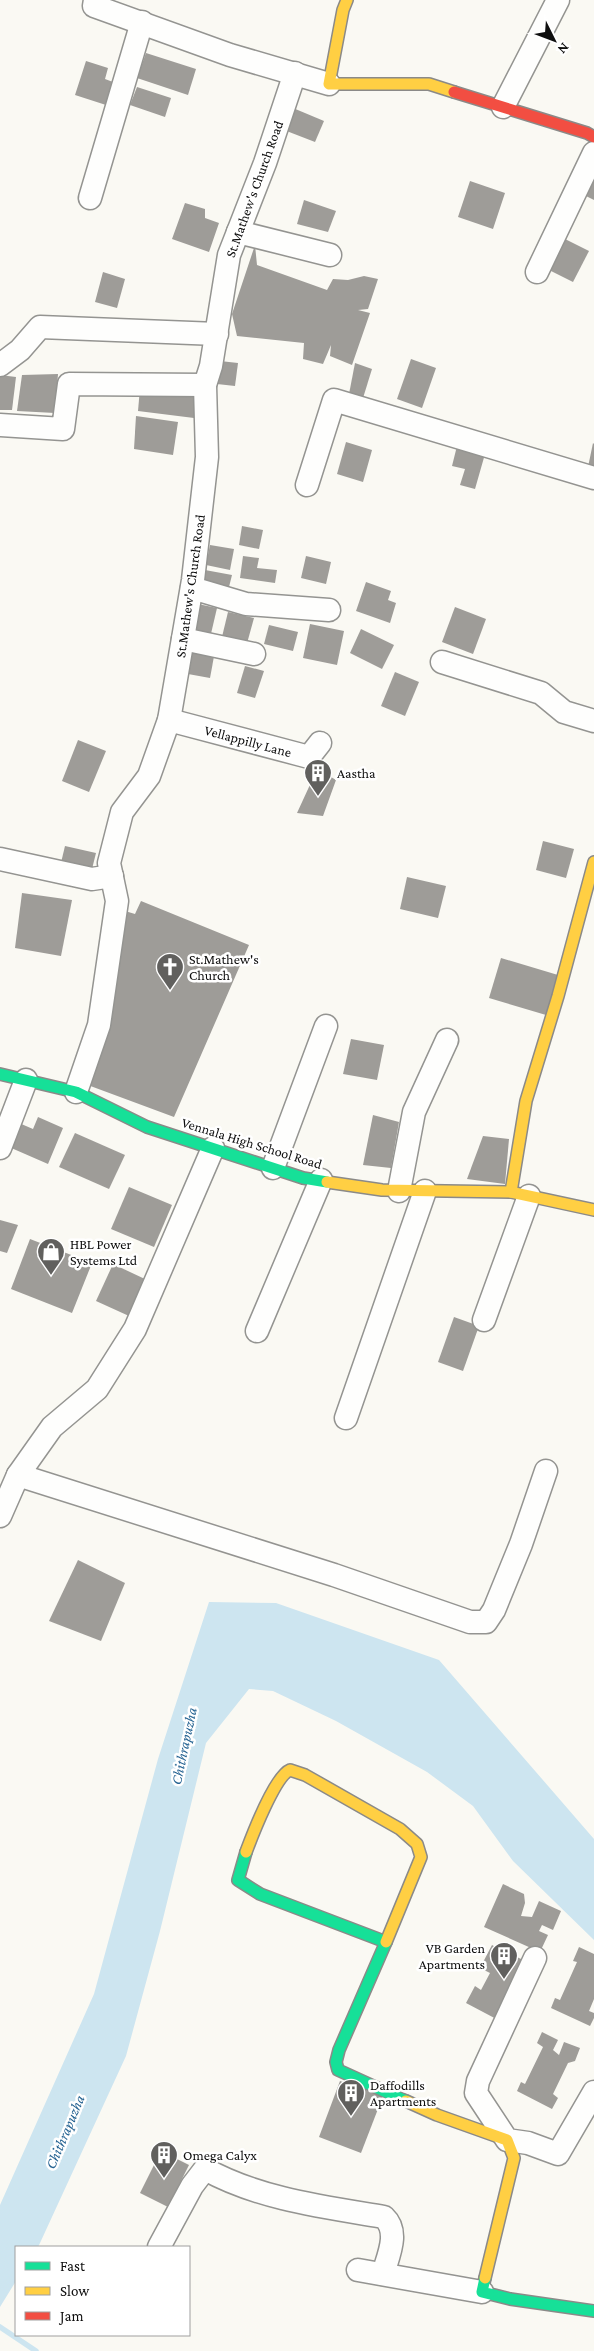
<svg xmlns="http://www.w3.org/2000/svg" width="594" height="2351" viewBox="0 0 594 2351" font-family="'Crimson Pro',serif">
  <rect width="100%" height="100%" fill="#faf9f3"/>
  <polygon fill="#cde5f0" points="209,1602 276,1603 439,1660 594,1839 594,1940 513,1861 473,1806 427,1772 336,1721 273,1691 249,1689 206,1743 160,1931 126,2056 40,2243 38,2247 16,2247 16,2281 0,2307 0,2205 94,1994 158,1759"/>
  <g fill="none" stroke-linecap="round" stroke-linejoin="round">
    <polyline stroke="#cde5f0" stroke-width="5.5" points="0,2327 36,2351"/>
  </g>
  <g fill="#9e9c98">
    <polygon points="146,53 196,69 188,95 137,78"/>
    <polygon points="86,61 108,68 105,79 113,82 106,105 75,95"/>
    <polygon points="137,87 171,98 165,117 130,105"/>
    <polygon points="293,108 324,121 315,142 284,130"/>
    <polygon points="594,162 594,200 578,192"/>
    <polygon points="470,181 505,193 493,229 458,217"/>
    <polygon points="304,200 336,211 328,232 297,224"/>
    <polygon points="185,203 205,209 205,218 219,223 209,252 172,239"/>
    <polygon points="565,239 589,251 573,282 549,270"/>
    <polygon points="255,245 257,265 327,290 333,279 348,280 364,276 378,279 368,309 358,310 370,313 352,365 330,356 331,345 323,364 303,359 304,343 237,336 232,314"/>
    <polygon points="103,272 125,279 117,308 95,302"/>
    <polygon points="411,359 436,368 422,408 397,399"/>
    <polygon points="220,361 238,363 235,386 217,384"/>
    <polygon points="355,363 372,369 363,398 349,394"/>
    <polygon points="58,374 55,413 17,411 22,375"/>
    <polygon points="0,375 16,377 12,410 0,410"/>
    <polygon points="140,388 195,393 194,418 138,411"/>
    <polygon points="136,416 178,422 173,455 134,449"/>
    <polygon points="346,442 372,450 363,482 337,474"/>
    <polygon points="593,443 594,444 594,468 588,467"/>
    <polygon points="457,446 485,454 475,489 460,485 465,469 452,466"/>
    <polygon points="242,526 263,530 259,549 239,545"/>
    <polygon points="210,545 234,549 230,570 206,565"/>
    <polygon points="243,556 259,558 257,568 277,570 275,583 240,578"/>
    <polygon points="306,556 331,562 326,584 301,578"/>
    <polygon points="205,570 232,575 228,591 201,586"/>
    <polygon points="366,582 391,591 388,600 396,603 390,623 356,611"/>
    <polygon points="198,604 217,608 210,638 191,633"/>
    <polygon points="455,607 486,619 473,654 442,642"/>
    <polygon points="228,612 254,618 246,647 221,641"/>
    <polygon points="310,624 344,631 337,665 303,658"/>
    <polygon points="269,625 298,632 293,651 264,644"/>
    <polygon points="361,629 394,645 382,669 350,653"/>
    <polygon points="193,647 215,651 210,678 188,674"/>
    <polygon points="245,666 264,671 255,698 237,693"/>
    <polygon points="395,672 419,682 405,716 381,706"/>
    <polygon points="78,740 106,751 89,792 62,781"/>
    <polygon points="316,768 336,780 323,816 297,813 314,776 310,772"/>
    <polygon points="543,841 574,849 566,878 536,870"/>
    <polygon points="65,846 96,853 90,877 59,871"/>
    <polygon points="407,877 446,886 438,918 400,909"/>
    <polygon points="22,893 72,900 61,956 15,948"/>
    <polygon points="141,901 249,945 174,1117 85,1084 125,911 135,914"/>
    <polygon points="501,958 558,975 546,1015 489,998"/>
    <polygon points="351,1039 384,1045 377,1080 343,1074"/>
    <polygon points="373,1115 399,1122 391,1168 363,1165"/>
    <polygon points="38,1117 63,1128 48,1164 9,1147 19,1123 33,1129"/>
    <polygon points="75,1133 125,1155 109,1189 59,1167"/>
    <polygon points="483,1136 509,1139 505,1184 467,1179"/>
    <polygon points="129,1187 172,1205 154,1247 111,1229"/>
    <polygon points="0,1220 18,1225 7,1253 0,1251"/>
    <polygon points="30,1239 92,1263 72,1313 11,1289"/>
    <polygon points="113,1264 147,1280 129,1316 96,1301"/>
    <polygon points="454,1317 479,1326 463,1371 438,1362"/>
    <polygon points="78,1560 125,1583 101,1641 49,1621"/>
    <polygon points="503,1884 524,1894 525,1903 521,1916 532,1917 539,1901 561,1911 553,1930 542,1925 539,1931 548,1935 540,1952 484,1927"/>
    <polygon points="492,1945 510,1955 505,1966 509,1967 515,1956 531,1964 502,2022 466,2003 475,1986 481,1990 490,1973 480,1968"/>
    <polygon points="579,1947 594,1954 594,1999 589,2011 594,2013 594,2018 590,2026 551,2008 555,1998 560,2000 577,1962 573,1961"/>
    <polygon points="542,2032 558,2040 553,2050 559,2055 564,2042 580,2048 575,2061 568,2063 553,2094 558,2098 552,2109 517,2091 521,2082 525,2084 543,2047 537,2043"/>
    <polygon points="340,2081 383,2096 361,2153 319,2137"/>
    <polygon points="161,2151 189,2165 168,2207 140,2193"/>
  </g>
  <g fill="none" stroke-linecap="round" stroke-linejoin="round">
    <defs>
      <g id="street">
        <polyline points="95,0 94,6 230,55 329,84"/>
        <polyline points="503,107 558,0"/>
        <polyline points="90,198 142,22"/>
        <polyline points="238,232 330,255"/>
        <polyline points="537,272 594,153"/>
        <polyline points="0,365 20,350 40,327 217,334"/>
        <polyline points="0,425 63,429 69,384 205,385"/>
        <polyline points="307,485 334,400 594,478"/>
        <polyline points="192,588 246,604 329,610"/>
        <polyline points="183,639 254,654"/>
        <polyline points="442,662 541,693 564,712 594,721"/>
        <polyline points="169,720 309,757 320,743"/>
        <polyline points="0,859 92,879 112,876"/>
        <polyline points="76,1092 99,1025 117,901 109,863 122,812 149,776 169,720 193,580 207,457 205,385 211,366 229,255 265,163 295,73"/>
        <polyline points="0,1148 26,1080"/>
        <polyline points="273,1168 326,1026"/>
        <polyline points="399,1191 414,1112 447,1040"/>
        <polyline points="484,1320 529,1196"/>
        <polyline points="257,1331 321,1180"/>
        <polyline points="346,1418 425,1191"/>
        <polyline points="18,1475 334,1575 470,1622 486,1622 494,1610 521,1544 546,1471"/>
        <polyline points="0,1516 18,1475 52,1427 97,1389 135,1329 213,1148"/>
        <polyline points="535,1958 478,2081 476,2093 507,2140 528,2143 558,2154 594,2092"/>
        <path d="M 159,2247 L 192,2186 L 205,2169 C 259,2199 324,2207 384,2217 C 400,2232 388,2256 383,2274"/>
        <polyline points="358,2270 482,2292"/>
      </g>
      <g id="fast">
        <polyline points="0,1074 76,1092 147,1127 303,1178 327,1182"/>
        <polyline points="246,1852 238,1880 260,1894 386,1942 339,2050 336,2062 338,2070 406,2101"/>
        <polyline points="485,2278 482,2292 510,2299 594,2311"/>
      </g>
      <g id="slow">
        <polyline points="347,0 343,10 329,84 429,84 454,92"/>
        <polyline points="327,1182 382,1190 511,1192 594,1210"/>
        <polyline points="511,1192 526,1101 558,996 594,862"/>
        <path d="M 246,1852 C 252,1836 275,1776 290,1770 L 305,1775 L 400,1829 L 417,1844 L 421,1857 L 386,1942"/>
        <polyline points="406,2101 437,2115 507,2140 514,2158 485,2278"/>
      </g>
      <polyline id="jam" points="454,92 587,133 594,137"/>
    </defs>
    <use href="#street" stroke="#949491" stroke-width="25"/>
    <use href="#fast" stroke="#8b8a88" stroke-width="14"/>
    <use href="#slow" stroke="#8b8a88" stroke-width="14"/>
    <use href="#jam" stroke="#8b8a88" stroke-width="14"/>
    <use href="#street" stroke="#fefefd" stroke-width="22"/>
    <use href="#fast" stroke="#16e098" stroke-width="11"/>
    <use href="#slow" stroke="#ffcf43" stroke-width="11"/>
    <use href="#jam" stroke="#f24e42" stroke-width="11"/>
  </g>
  <defs>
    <symbol id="building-pin" viewBox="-11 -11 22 30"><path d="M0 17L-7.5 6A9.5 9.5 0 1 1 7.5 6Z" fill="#61605e" stroke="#fff"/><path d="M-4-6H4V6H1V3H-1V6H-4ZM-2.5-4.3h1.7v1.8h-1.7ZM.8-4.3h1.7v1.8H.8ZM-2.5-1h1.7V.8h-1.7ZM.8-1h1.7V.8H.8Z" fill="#fff"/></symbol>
    <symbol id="church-pin" viewBox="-11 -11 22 30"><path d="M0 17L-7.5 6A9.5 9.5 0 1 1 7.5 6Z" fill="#61605e" stroke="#fff"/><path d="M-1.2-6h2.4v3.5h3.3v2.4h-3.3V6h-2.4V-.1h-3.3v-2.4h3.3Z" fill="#fff"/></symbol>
    <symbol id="shop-pin" viewBox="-11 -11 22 30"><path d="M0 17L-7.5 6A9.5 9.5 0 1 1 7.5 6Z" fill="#61605e" stroke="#fff"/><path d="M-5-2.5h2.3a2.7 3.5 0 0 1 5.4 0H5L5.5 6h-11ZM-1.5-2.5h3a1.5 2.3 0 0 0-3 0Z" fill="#fff"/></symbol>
  </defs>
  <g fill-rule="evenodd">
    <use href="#building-pin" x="302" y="757" width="32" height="43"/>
    <use href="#church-pin" x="154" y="951" width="32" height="43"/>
    <use href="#shop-pin" x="35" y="1236" width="32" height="43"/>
    <use href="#building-pin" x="488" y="1940" width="32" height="43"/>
    <use href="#building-pin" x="335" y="2077" width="32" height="43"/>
    <use href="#building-pin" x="148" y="2139" width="32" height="43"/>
  </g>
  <g text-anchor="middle" stroke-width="5" stroke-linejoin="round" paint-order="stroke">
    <g font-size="14" fill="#0e0e0e" stroke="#fff">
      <text transform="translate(254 189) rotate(-70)" y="5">St.Mathew's Church Road</text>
      <text transform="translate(190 586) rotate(-82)" y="5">St.Mathew's Church Road</text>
      <text transform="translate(248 741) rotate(15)" y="5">Vellappilly Lane</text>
      <text transform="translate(252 1143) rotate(17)" y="5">Vennala High School Road</text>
    </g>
    <g font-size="14" fill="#0e0e0e" stroke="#fff" text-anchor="start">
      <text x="337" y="778">Aastha</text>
      <text x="189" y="964">St.Mathew's<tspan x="189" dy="16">Church</tspan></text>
      <text x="70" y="1249">HBL Power<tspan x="70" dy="16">Systems Ltd</tspan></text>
      <text x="485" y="1953" text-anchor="end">VB Garden<tspan x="485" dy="16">Apartments</tspan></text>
      <text x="370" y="2090">Daffodills<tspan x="370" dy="16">Apartments</tspan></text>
      <text x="183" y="2160">Omega Calyx</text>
    </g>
    <g font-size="15" font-style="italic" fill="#256392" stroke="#fff">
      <text transform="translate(184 1746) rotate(-78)" y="5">Chithrapuzha</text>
      <text transform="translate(65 2132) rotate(-67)" y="5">Chithrapuzha</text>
    </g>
  </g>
  <rect x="15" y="2246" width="175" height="90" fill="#ffffff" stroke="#9f9f9f"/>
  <rect x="25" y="2262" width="25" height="8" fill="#16e098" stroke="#9f9f9f"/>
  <text x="60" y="2271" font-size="15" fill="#0e0e0e">Fast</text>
  <rect x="25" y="2287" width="25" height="8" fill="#ffcf43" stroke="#9f9f9f"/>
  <text x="60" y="2296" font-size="15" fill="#0e0e0e">Slow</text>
  <rect x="25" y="2312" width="25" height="8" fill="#f24e42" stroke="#9f9f9f"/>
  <text x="60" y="2321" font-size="15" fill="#0e0e0e">Jam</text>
  <g transform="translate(554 40) rotate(132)" stroke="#ffffff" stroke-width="4" paint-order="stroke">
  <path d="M0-4L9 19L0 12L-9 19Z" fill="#0e0e0e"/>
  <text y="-8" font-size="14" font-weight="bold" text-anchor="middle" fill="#0e0e0e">N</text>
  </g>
</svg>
